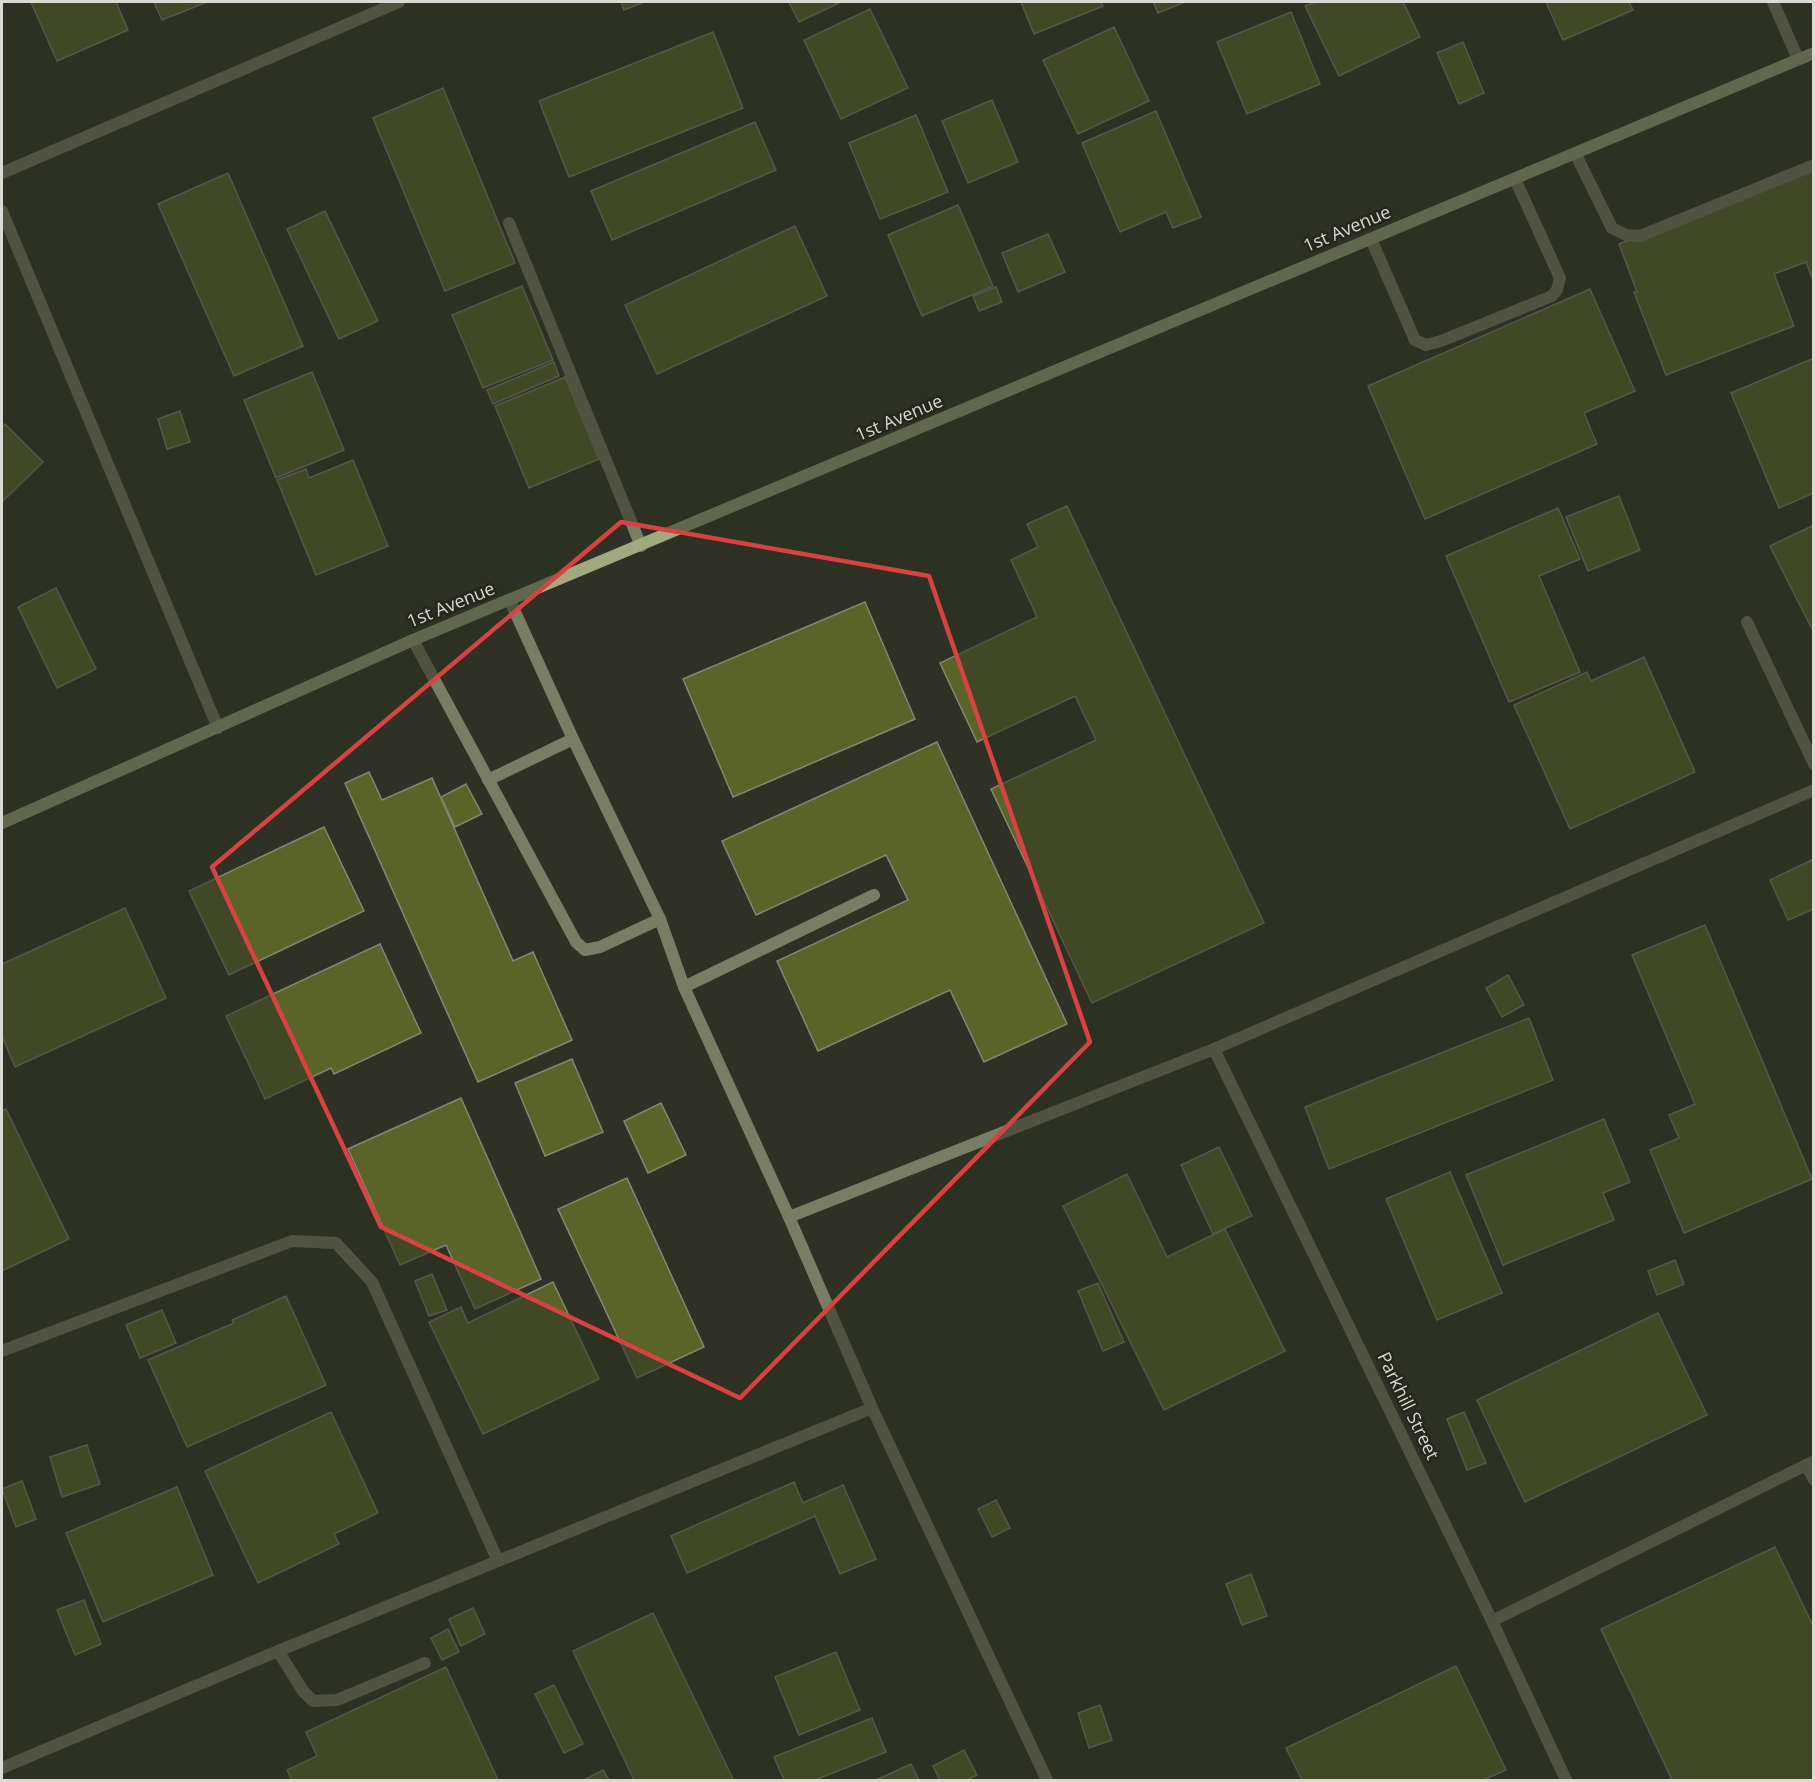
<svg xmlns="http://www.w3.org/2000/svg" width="1815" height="1782" viewBox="0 0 1815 1782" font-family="'Open Sans',sans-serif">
  <rect width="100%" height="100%" fill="#2e3123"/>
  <g fill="#5a6429" stroke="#838777" stroke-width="1.5">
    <polygon points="31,2 116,2 128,30 57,61"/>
    <polygon points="154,2 207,2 162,20"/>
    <polygon points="621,2 644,2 624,10"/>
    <polygon points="789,2 841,2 799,22"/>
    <polygon points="1021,2 1101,2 1103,6 1034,34"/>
    <polygon points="1153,2 1185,2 1158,13"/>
    <polygon points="1316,2 1403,2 1420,37 1339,76 1305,6"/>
    <polygon points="1546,2 1629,2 1633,10 1563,40"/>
    <polygon points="870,9 908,88 841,119 804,40"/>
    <polygon points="1291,12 1320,84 1247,114 1217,42"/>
    <polygon points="1114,27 1149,101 1078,134 1043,60"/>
    <polygon points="713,32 743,108 569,177 539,101"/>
    <polygon points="1463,42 1484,93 1459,104 1437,53"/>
    <polygon points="443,88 515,263 445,291 373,118"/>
    <polygon points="992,100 1018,162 968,183 942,121"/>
    <polygon points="1156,111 1201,217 1173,228 1166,212 1120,232 1082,143"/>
    <polygon points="916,115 948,192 880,219 849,143"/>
    <polygon points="755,122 776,170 612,240 591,191"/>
    <polygon points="1814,170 1814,283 1806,262 1774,274 1794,326 1666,375 1634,292 1637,292 1619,244"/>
    <polygon points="228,173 303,346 234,376 158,204"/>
    <polygon points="958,205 993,286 922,316 888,235"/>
    <polygon points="325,211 378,321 339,339 287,229"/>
    <polygon points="795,226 827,296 657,374 625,305"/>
    <polygon points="1048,234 1065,272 1018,292 1002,253"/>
    <polygon points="522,286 553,360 483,388 452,315"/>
    <polygon points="996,287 1002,302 979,311 973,296"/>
    <polygon points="1590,289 1635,391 1584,413 1597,444 1425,519 1368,386"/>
    <polygon points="1814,358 1814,493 1779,508 1731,393"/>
    <polygon points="554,362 559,376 493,404 487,390"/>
    <polygon points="312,372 344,450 276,478 244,400"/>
    <polygon points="565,377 599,459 529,488 495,406"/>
    <polygon points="180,411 190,442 167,449 158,419"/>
    <polygon points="5,424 43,462 2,502 2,427"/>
    <polygon points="353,460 388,546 316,575 277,480 306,469 309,478"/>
    <polygon points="1619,496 1640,550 1588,571 1566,517"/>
    <polygon points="1067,506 1264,923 1092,1003 991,789 1096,740 1075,696 977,742 940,663 1037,617 1011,560 1038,547 1027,524"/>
    <polygon points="1558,508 1580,559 1539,576 1580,672 1509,702 1446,556"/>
    <polygon points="1814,525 1814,633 1770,546"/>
    <polygon points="56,588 96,669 57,688 18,607"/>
    <polygon points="865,602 915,719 733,797 683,679"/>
    <polygon points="1644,657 1695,772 1570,829 1514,705 1587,672 1591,681"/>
    <polygon points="937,742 1067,1024 984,1062 950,990 818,1051 777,961 908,900 886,855 756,915 722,841"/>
    <polygon points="369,772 382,800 432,778 513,961 533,952 572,1040 478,1082 345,783"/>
    <polygon points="466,784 482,814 455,827 441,797"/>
    <polygon points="324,827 364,911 229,975 189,891"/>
    <polygon points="1814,859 1814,909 1788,920 1770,880"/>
    <polygon points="125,908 166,998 15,1067 2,1036 2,964"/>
    <polygon points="1705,925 1812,1179 1684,1233 1650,1150 1679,1138 1669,1115 1695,1104 1632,955"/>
    <polygon points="380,944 421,1033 334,1074 331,1068 265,1099 226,1016"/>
    <polygon points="1508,975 1524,1005 1502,1017 1486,988"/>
    <polygon points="1529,1018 1553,1080 1329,1169 1305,1107"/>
    <polygon points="572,1059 603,1132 545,1156 515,1083"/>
    <polygon points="461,1098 541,1279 475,1309 446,1245 400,1265 348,1149"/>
    <polygon points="661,1103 686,1155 648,1173 624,1121"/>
    <polygon points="6,1109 69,1239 2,1271 2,1111"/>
    <polygon points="1604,1119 1630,1182 1603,1193 1614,1220 1503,1265 1466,1175"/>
    <polygon points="1219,1147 1252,1216 1213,1234 1181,1165"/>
    <polygon points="1450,1172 1502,1293 1437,1320 1386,1199"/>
    <polygon points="1127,1174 1167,1257 1225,1229 1285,1351 1164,1410 1063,1206"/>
    <polygon points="627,1178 704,1347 637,1378 558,1209"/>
    <polygon points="1675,1260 1684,1284 1657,1295 1648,1271"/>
    <polygon points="432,1274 447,1310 429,1316 415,1281"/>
    <polygon points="553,1282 599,1379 483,1434 429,1322 461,1307 468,1323"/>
    <polygon points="1098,1283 1124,1342 1103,1351 1078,1291"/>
    <polygon points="286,1296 326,1385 187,1447 148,1360 234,1323 232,1320"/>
    <polygon points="162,1310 176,1343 140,1358 126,1325"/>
    <polygon points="1658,1313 1707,1415 1525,1502 1477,1400"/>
    <polygon points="331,1412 378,1513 334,1534 339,1544 258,1583 205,1471"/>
    <polygon points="1464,1412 1486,1463 1467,1470 1447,1419"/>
    <polygon points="87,1445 100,1484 62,1497 50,1457"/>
    <polygon points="22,1481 36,1519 16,1527 2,1489"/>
    <polygon points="794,1482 803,1503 843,1485 876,1559 840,1574 815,1516 687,1573 671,1536"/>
    <polygon points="177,1487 213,1575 103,1622 66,1533"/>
    <polygon points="996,1500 1010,1528 992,1537 978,1509"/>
    <polygon points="1775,1547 1814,1628 1814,1780 1672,1780 1601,1629"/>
    <polygon points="1251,1574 1267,1616 1242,1625 1226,1584"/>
    <polygon points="84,1600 101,1644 75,1655 57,1610"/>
    <polygon points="473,1608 485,1634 461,1646 449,1619"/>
    <polygon points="653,1613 733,1779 729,1780 634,1780 573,1651"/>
    <polygon points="448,1629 459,1652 442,1660 431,1638"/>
    <polygon points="836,1652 860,1710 799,1735 775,1677"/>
    <polygon points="1456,1666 1506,1770 1483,1780 1302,1780 1286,1748"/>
    <polygon points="446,1667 498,1780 292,1780 287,1770 317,1756 306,1732"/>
    <polygon points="554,1685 583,1744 564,1753 535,1694"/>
    <polygon points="1100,1705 1112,1740 1089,1748 1078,1713"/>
    <polygon points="872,1718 886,1752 815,1780 784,1780 774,1757"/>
    <polygon points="964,1750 977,1775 967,1780 940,1780 933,1766"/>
    <polygon points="911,1764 919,1780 876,1780"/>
    <polygon points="603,1770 609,1780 584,1780"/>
  </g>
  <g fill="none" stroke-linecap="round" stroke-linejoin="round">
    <g stroke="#787d64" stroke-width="12">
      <polyline points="1575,153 1612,228 1626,235 1640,236 1814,165"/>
      <polyline points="509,223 641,546"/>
      <polyline points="1371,239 1415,340 1426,345 1441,341 1552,296 1557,290 1560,278 1515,179"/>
      <polyline points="413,640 576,942 585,950 600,947 660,919"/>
      <polyline points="488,780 573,739"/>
      <polyline points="684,987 874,895"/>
      <polyline points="1806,1465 1814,1480"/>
      <polyline points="278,1651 303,1691 313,1701 337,1700 425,1663"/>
    </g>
    <g stroke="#787d64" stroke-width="12">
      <polyline points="1773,2 1798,59"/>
      <polyline points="2,173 399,2"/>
      <polyline points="2,211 218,728"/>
      <polyline points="510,601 573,739 660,919 684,987 789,1217 872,1408 1047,1780"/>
      <polyline points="1747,622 1814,764"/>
      <polyline points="1214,1049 1492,1621 1566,1780"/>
      <polyline points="789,1217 1214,1049 1814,790"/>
      <polyline points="2,1351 292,1241 336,1243 372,1282 498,1561"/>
      <polyline points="1492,1621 1814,1461"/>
      <polyline points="2,1768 278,1651 872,1408"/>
    </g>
    <polyline stroke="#a1a981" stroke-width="12" points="2,823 413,640 1814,53"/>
  </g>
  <path d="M0 0H1815V1782H0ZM 621,522 L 929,576 L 1090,1042 L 740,1398 L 381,1227 L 212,867 Z" fill="#2e3123" fill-opacity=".55" fill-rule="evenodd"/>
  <path fill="none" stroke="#d64342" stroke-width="4.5" stroke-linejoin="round" d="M 621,522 L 929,576 L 1090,1042 L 740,1398 L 381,1227 L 212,867 Z"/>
  <g text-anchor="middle" stroke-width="5" stroke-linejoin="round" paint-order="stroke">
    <g font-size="18" fill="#d9dbd2" stroke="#242719">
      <text transform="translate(1347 229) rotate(-23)" y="6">1st Avenue</text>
      <text transform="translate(899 418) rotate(-23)" y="6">1st Avenue</text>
      <text transform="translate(451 605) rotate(-22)" y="6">1st Avenue</text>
      <text transform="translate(1408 1406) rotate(64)" y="6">Parkhill Street</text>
    </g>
  </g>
  <rect width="1815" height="1782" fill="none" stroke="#d9dbd2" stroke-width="6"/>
</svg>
